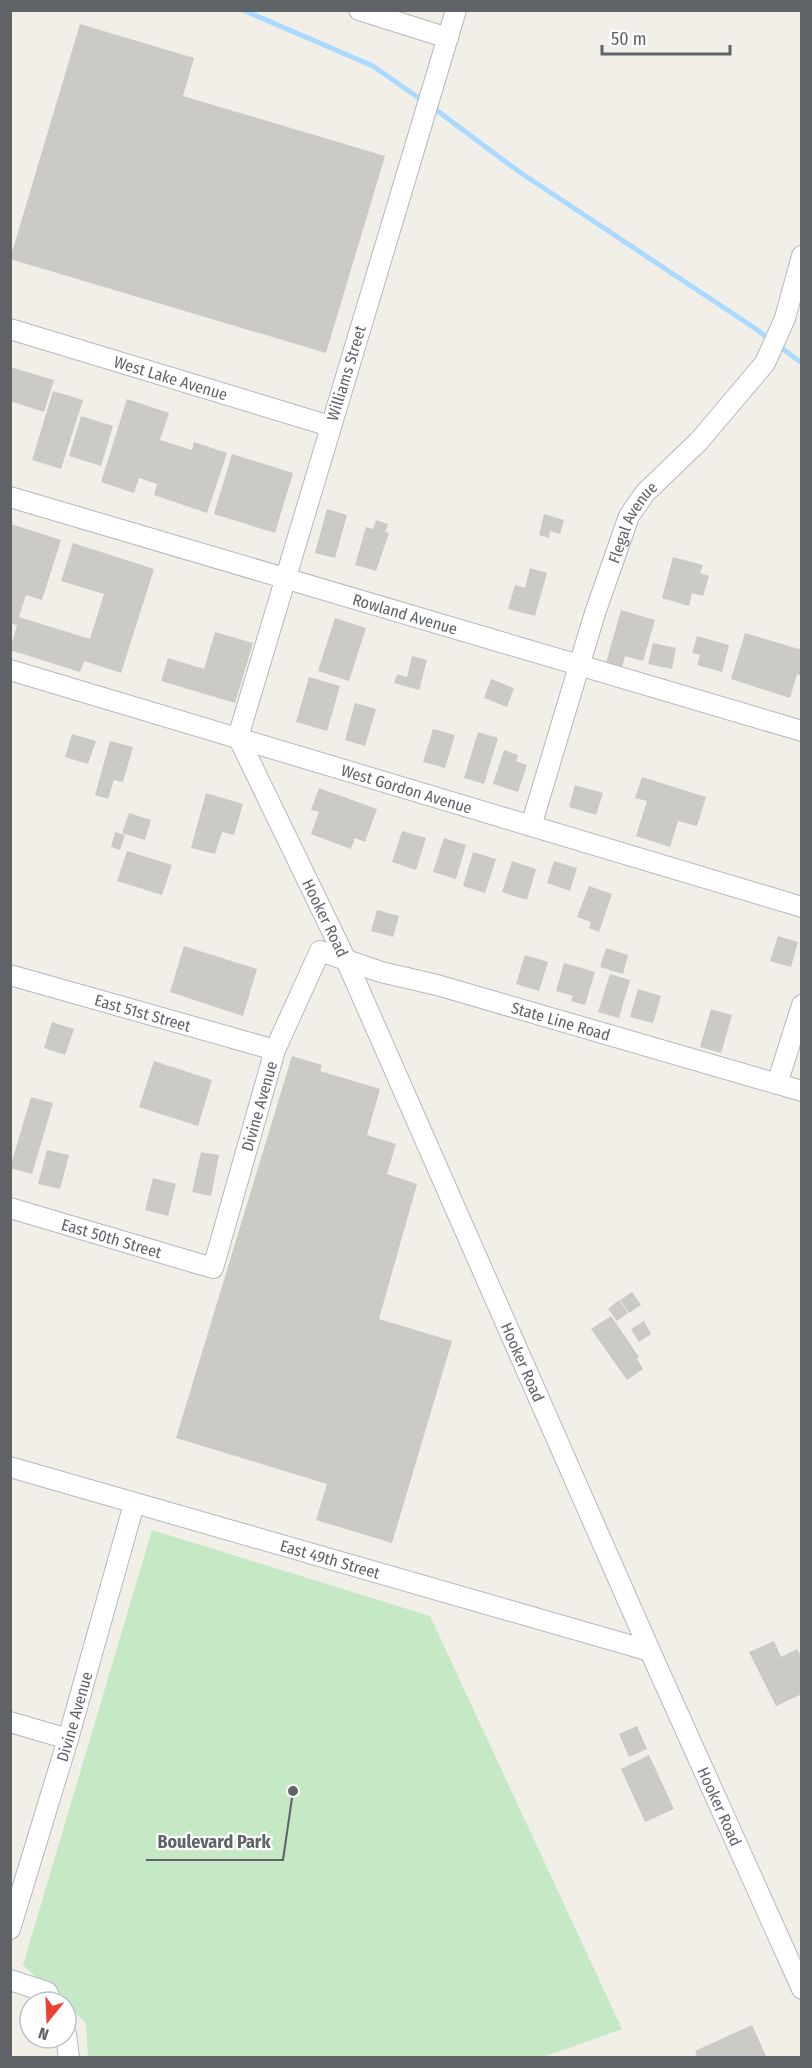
<svg xmlns="http://www.w3.org/2000/svg" width="812" height="2068" viewBox="0 0 812 2068" font-family="'Fira Sans Condensed',sans-serif">
  <rect width="100%" height="100%" fill="#f1efe8"/>
  <polygon fill="#c5e8c5" points="152,1530 430,1616 622,2029 543,2057 88,2057 86,2023 23,1965"/>
  <g fill="none" stroke-linecap="round" stroke-linejoin="round">
    <g stroke="#aadaff" stroke-width="5">
      <polyline points="243,10 373,66 423,101"/>
      <polyline points="431,106 518,171 753,327 802,363"/>
    </g>
  </g>
  <g fill="#cccac5">
    <polygon points="80,24 194,58 183,96 385,156 326,353 10,259"/>
    <polygon points="10,367 54,380 44,412 10,401"/>
    <polygon points="53,391 83,400 61,469 32,460"/>
    <polygon points="127,399 169,413 160,440 192,450 194,442 227,453 207,513 154,495 157,484 139,478 134,493 101,482"/>
    <polygon points="81,416 113,426 101,466 69,456"/>
    <polygon points="232,454 293,473 275,533 214,514"/>
    <polygon points="327,509 347,515 335,558 315,553"/>
    <polygon points="544,514 564,520 560,534 550,531 549,538 539,535"/>
    <polygon points="376,520 388,524 385,532 389,533 376,571 355,565 366,527 373,529"/>
    <polygon points="11,524 61,540 42,600 26,595 19,617 90,639 104,594 61,581 73,543 154,569 121,673 84,661 80,672 10,650 17,625 10,623"/>
    <polygon points="673,557 703,565 700,573 709,576 703,596 692,593 689,606 662,598"/>
    <polygon points="530,568 547,573 535,616 508,609 515,585 525,588"/>
    <polygon points="621,610 655,620 643,661 625,656 622,668 606,663"/>
    <polygon points="335,618 366,628 349,681 318,671"/>
    <polygon points="215,632 253,643 235,703 161,681 168,658 204,669"/>
    <polygon points="745,633 802,650 802,676 797,674 790,698 731,679"/>
    <polygon points="697,636 729,645 722,672 697,665 700,655 692,653"/>
    <polygon points="653,643 676,648 672,669 648,664"/>
    <polygon points="412,656 427,660 419,690 394,683 397,674 407,677"/>
    <polygon points="309,677 340,686 327,731 296,722"/>
    <polygon points="491,679 514,688 507,707 484,698"/>
    <polygon points="355,703 376,709 365,746 345,740"/>
    <polygon points="433,729 455,735 445,768 423,762"/>
    <polygon points="478,732 498,738 484,784 464,778"/>
    <polygon points="72,734 96,741 88,764 65,757"/>
    <polygon points="110,741 133,747 123,782 114,780 108,799 95,795"/>
    <polygon points="504,750 518,755 516,761 527,765 518,792 493,784"/>
    <polygon points="642,777 706,797 697,826 678,821 670,847 636,836 647,801 635,798"/>
    <polygon points="575,785 603,793 596,815 569,807"/>
    <polygon points="319,788 377,809 365,842 355,838 351,849 311,834 319,812 311,810"/>
    <polygon points="206,793 243,804 234,835 222,832 215,854 191,848"/>
    <polygon points="129,813 151,820 145,840 122,833"/>
    <polygon points="402,831 426,838 416,870 392,862"/>
    <polygon points="115,832 125,835 120,850 111,847"/>
    <polygon points="444,838 466,845 456,879 433,872"/>
    <polygon points="127,851 172,865 162,895 117,881"/>
    <polygon points="473,852 496,859 485,893 463,886"/>
    <polygon points="512,861 536,869 527,900 502,892"/>
    <polygon points="554,861 577,868 570,891 547,883"/>
    <polygon points="589,886 612,894 599,932 589,928 591,922 577,917"/>
    <polygon points="377,910 399,916 393,937 371,931"/>
    <polygon points="778,936 798,942 791,967 770,961"/>
    <polygon points="184,946 257,969 243,1016 170,992"/>
    <polygon points="606,948 628,955 623,974 600,967"/>
    <polygon points="525,955 548,962 539,991 516,984"/>
    <polygon points="564,963 595,972 585,1005 571,1001 573,996 556,991"/>
    <polygon points="610,974 630,980 619,1018 598,1012"/>
    <polygon points="638,989 661,996 653,1023 630,1017"/>
    <polygon points="711,1009 732,1015 721,1053 700,1047"/>
    <polygon points="52,1022 74,1029 65,1055 44,1048"/>
    <polygon points="292,1056 322,1065 320,1071 380,1089 367,1135 396,1144 387,1174 417,1184 379,1319 452,1341 392,1543 316,1520 327,1484 176,1438"/>
    <polygon points="154,1061 212,1080 198,1126 139,1107"/>
    <polygon points="31,1097 53,1103 32,1174 10,1168"/>
    <polygon points="47,1150 69,1155 60,1189 38,1184"/>
    <polygon points="201,1152 219,1155 211,1196 192,1192"/>
    <polygon points="153,1178 176,1184 168,1216 145,1210"/>
    <polygon points="632,1292 641,1305 629,1313 620,1300"/>
    <polygon points="619,1300 628,1313 617,1321 608,1309"/>
    <polygon points="611,1316 639,1357 637,1359 643,1369 627,1380 591,1329"/>
    <polygon points="644,1321 651,1334 639,1342 631,1329"/>
    <polygon points="774,1641 781,1657 797,1649 802,1658 802,1694 776,1706 749,1652"/>
    <polygon points="637,1726 647,1749 629,1757 619,1734"/>
    <polygon points="649,1755 674,1809 645,1822 621,1769"/>
    <polygon points="752,2025 767,2058 691,2058 697,2055 695,2051"/>
  </g>
  <g fill="none" stroke-linecap="round" stroke-linejoin="round">
    <defs>
      <g id="minor">
        <polyline points="359,10 448,38"/>
        <path id="s1" d="M 456,10 L 238,737 L 346,960 L 650,1651 L 802,1989"/>
        <path id="s2" d="M 10,329 L 330,426"/>
        <path id="s3" d="M 10,497 L 802,731"/>
        <path id="s4" d="M 10,670 L 802,907"/>
        <path id="s5" d="M 531,826 L 595,613 L 629,516 L 645,493 L 699,441 L 765,363 L 785,318 L 802,256"/>
        <path id="s6" d="M 10,975 L 275,1050"/>
        <polyline points="777,1084 802,1005"/>
        <path id="s7" d="M 10,1208 L 213,1268 L 275,1050 L 320,951 L 381,972 L 437,985 L 802,1091"/>
        <path id="s8" d="M 10,1467 L 650,1651"/>
        <polyline points="10,1722 68,1739"/>
        <path id="s9" d="M 10,1929 L 68,1739 L 134,1504"/>
        <polyline points="10,1980 47,1992 52,2002"/>
        <polyline points="66,2034 69,2058"/>
      </g>
    </defs>
    <use href="#minor" stroke="#b5b8bc" stroke-width="22"/>
    <use href="#minor" stroke="#fff" stroke-width="20"/>
  </g>
  <g text-anchor="middle" stroke-width="4.5" stroke-linejoin="round" paint-order="stroke">
    <g font-size="16" fill="#5f6368" stroke="#fff">
      <text transform="translate(346 373) rotate(-73)" y="6">Williams Street</text>
      <text dy="6" stroke="none"><textPath href="#s2" startOffset="168">West Lake Avenue</textPath></text>
      <text dy="6" stroke="none"><textPath href="#s5" startOffset="321">Flegal Avenue</textPath></text>
      <text dy="6" stroke="none"><textPath href="#s3" startOffset="412">Rowland Avenue</textPath></text>
      <text dy="6" stroke="none"><textPath href="#s4" startOffset="414">West Gordon Avenue</textPath></text>
      <text dy="6" stroke="none"><textPath href="#s1" startOffset="960">Hooker Road</textPath></text>
      <text dy="6" stroke="none"><textPath href="#s6" startOffset="138">East 51st Street</textPath></text>
      <text dy="6" stroke="none"><textPath href="#s7" startOffset="798">State Line Road</textPath></text>
      <text dy="6" stroke="none"><textPath href="#s7" startOffset="380">Divine Avenue</textPath></text>
      <text dy="6" stroke="none"><textPath href="#s7" startOffset="106">East 50th Street</textPath></text>
      <text dy="6" stroke="none"><textPath href="#s1" startOffset="1446">Hooker Road</textPath></text>
      <text dy="6" stroke="none"><textPath href="#s8" startOffset="333">East 49th Street</textPath></text>
      <text dy="6" stroke="none"><textPath href="#s9" startOffset="222">Divine Avenue</textPath></text>
      <text dy="6" stroke="none"><textPath href="#s1" startOffset="1932">Hooker Road</textPath></text>
    </g>
  </g>
  <path fill="none" stroke="#5f6368" stroke-width="2" d="M293 1791L283 1860H146"/>
  <circle fill="#5f6368" stroke="#fff" stroke-width="2" cx="293" cy="1791" r="6"/>
  <g font-size="18" text-anchor="middle" font-weight="bold" fill="#5f6368" stroke="#fff" stroke-width="4.5" stroke-linejoin="round" paint-order="stroke">
    <text x="214" y="1848">Boulevard Park</text>
  </g>
  <rect width="812" height="2068" fill="none" stroke="#5f6368" stroke-width="24"/>
  <g transform="translate(48 2020) rotate(198)"><circle r="28" fill="#ffffff" stroke="#bfc1c3" stroke-width="1.5"/>
  <path d="M0-4.5L10 22L0 15L-10 22Z" fill="#ea4335"/>
  <text y="-9" font-size="16" font-weight="bold" text-anchor="middle" fill="#5f6368">N</text>
  </g>
  <path d="M602 45v9h128v-9" fill="none" stroke="#5f6368" stroke-width="3"/>
  <text x="611" y="45" font-size="18" fill="#5f6368" stroke="#ffffff" stroke-width="4.5" paint-order="stroke">50 m</text>
</svg>
